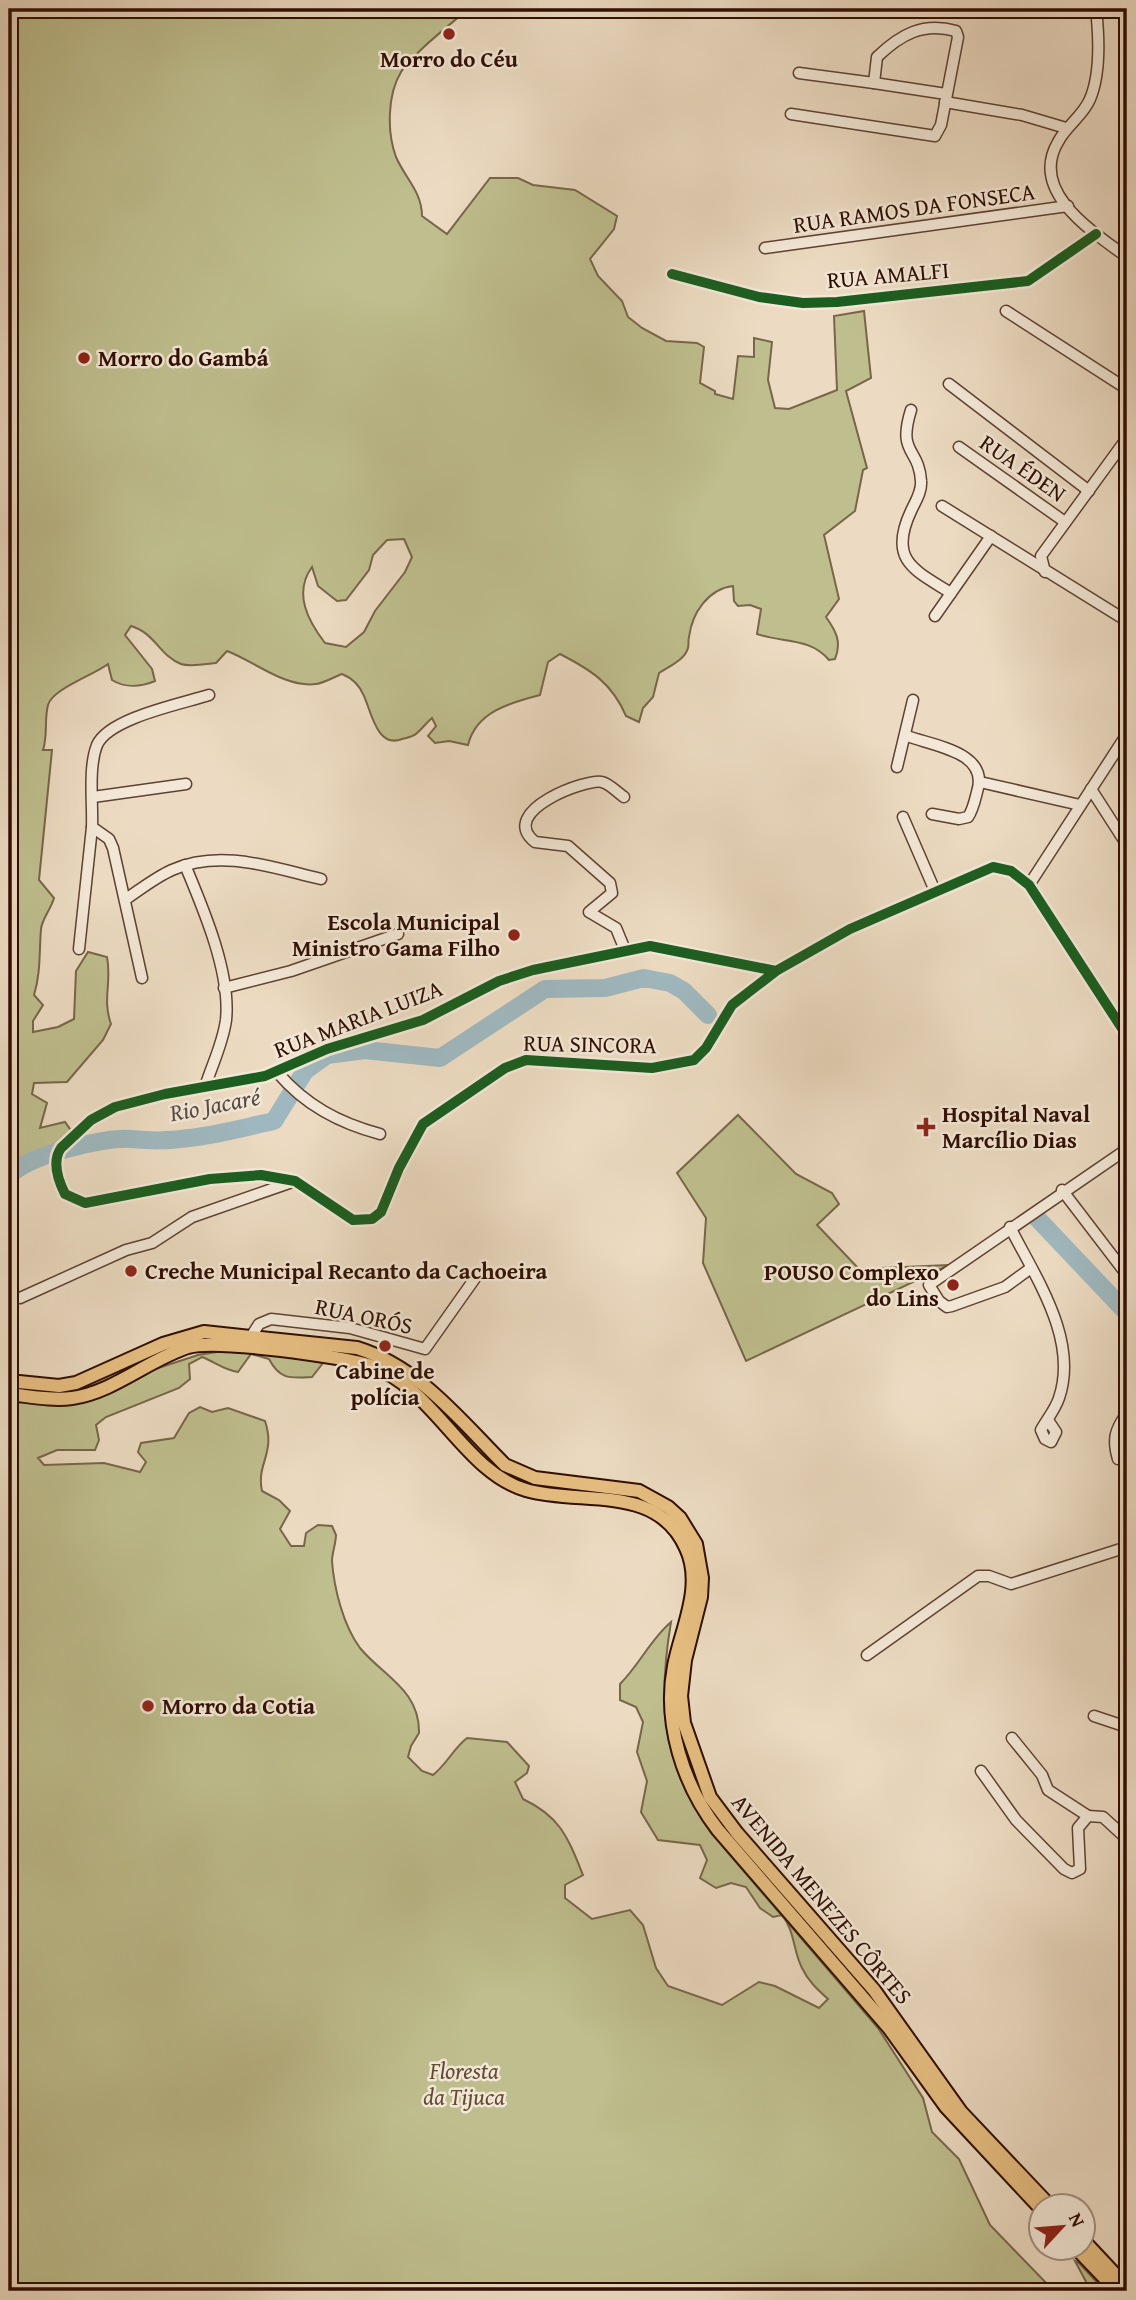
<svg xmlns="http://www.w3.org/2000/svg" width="1136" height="2300" viewBox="0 0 1136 2300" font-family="'Gentium Book Plus',serif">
  <rect width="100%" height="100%" fill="#ecdbc2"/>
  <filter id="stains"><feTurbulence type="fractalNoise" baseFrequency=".00286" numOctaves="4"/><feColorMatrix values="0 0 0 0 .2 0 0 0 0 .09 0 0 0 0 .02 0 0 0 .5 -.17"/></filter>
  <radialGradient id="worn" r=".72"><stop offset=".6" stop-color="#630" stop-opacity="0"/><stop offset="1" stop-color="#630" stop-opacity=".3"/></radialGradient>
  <g fill="#bfbe8e" stroke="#776648" stroke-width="2" fill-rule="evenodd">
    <path d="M 9,9 L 468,9 C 451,24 412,54 401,72 C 387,95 387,133 396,157 C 405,178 422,192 422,216 L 447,234 L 490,178 L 518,178 L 533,185 L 575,190 L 617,216 L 614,229 L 590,259 L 598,276 L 622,301 L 628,317 L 642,328 L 666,341 L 697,343 L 704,347 L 700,383 L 715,391 L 715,394 L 733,399 L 738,356 L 754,357 L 754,338 L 772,342 L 768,380 L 775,408 L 789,409 L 837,390 L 834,316 L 864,311 L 871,378 L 846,391 L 867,468 L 863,470 L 855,511 L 824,535 L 839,599 L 826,617 C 836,631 842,642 835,659 L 829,660 C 810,637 782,643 757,634 L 761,609 L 750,605 L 738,606 L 734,601 L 733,586 C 708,589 692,613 689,637 C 688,640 689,644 688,648 C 685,660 668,667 659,673 L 653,697 L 643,708 L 639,722 L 626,716 C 612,683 591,670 560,654 L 548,662 L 540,695 C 509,703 476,712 468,745 L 449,741 L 435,743 L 428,736 L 436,726 L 432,718 C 426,723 423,728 417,733 C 414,736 407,738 402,739 C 377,749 371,711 364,696 C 360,686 352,678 342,674 C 334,677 324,683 316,684 C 285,688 254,661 227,651 L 216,663 C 206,664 190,667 181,664 C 160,656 155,633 131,626 L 125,635 L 152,669 L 155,681 C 141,687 125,688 112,680 L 108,664 C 94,675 52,689 48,705 C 44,720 48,735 43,750 L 52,750 L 39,880 L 54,898 C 51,909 42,919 41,929 C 39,952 41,972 34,995 L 43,1005 L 33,1021 L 33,1032 L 58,1027 L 74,1019 L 76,971 L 88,952 L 107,957 C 112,982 102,999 111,1024 L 103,1040 L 67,1082 L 34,1083 L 32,1094 L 47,1103 L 40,1128 L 65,1122 L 72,1132 L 48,1160 L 14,1168 L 9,1176 ZM 404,539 L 412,557 L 405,572 L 375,611 L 364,632 L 346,647 L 325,643 C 308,621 293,593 312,567 L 318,586 L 337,601 L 346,600 L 369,570 L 373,555 L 387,540 Z"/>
    <polygon points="738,1115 796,1174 832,1193 839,1204 817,1225 859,1269 949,1265 746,1361 703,1263 706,1218 677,1173"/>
    <path d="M 229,1350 L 282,1355 L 323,1363 L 312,1377 C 290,1378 280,1380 269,1359 L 251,1354 L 238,1372 C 224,1370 215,1362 202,1357 L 189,1364 L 190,1379 L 179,1388 L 106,1417 L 96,1425 L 99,1440 L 95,1450 L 57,1450 L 38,1458 L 44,1465 L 104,1463 L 140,1472 L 146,1462 L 138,1452 L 141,1443 L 174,1438 L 189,1413 L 200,1407 L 212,1412 L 228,1408 L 265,1421 C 276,1454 256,1463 262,1491 L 279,1500 L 290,1511 L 280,1529 L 291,1546 L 304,1546 L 306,1533 L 318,1525 L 332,1526 L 336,1535 C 336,1543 332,1553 332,1561 C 334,1588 343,1625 360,1648 C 383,1676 420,1690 419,1733 L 411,1746 L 408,1757 L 422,1771 L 433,1775 C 447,1764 453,1749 467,1738 L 507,1742 L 529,1766 L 527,1773 L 515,1782 L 523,1799 C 561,1817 568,1838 583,1875 L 565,1885 L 565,1898 L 592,1919 L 630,1910 L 643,1925 L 656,1968 L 668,1986 L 722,2005 L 759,1982 L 775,1986 L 819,2008 L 828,1999 C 818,1990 808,1981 802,1968 C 793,1951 795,1931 782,1915 L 773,1917 L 760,1908 L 746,1887 L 731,1883 L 716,1888 L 700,1878 L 707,1860 L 700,1845 L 658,1840 L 641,1812 L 647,1781 L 637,1752 L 643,1722 L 636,1707 L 620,1700 L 620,1684 C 640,1664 650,1640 671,1622 C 657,1706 662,1761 711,1833 L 878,2028 L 923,2098 L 932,2132 L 959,2159 L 990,2225 L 1054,2291 L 9,2291 L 9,1398 L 79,1401 L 140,1374 L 198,1355 Z"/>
    <polygon points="1075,2261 1079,2263 1105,2291 1091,2291"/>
  </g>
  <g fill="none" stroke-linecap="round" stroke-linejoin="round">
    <g stroke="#9fb8bf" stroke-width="18">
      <path d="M 9,1177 C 23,1156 104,1137 130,1139 C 153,1141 166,1141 189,1138 C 217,1135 246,1127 274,1121 L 305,1071 L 327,1055 L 365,1050 L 440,1058 L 545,989 L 605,988 L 644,978 L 670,983 L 684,991 L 708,1015"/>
      <polyline points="1036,1217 1127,1313"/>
    </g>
    <defs>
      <g id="minor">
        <path d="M 1096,9 C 1099,36 1101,73 1090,99 C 1083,116 1066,126 1058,142 C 1029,191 1091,231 1127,257"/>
        <polyline points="799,73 874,83"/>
        <polyline points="945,102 1022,115 1066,128"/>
        <path d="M 791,114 L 935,136 L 941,125 L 958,37 L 956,31 C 923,22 901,34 877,57 L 874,83 L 946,94"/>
        <polyline points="765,248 1068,206"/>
        <polyline points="672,274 759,297 803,303 837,302 1028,281 1096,234"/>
        <polyline points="1006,311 1127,389"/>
        <polyline points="949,384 1089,491"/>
        <path d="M 911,410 C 897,455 919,447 921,481 C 922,492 915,502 911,511 C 888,560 914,570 951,593"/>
        <polyline points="959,447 1065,522"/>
        <polyline points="942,506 1127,621"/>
        <polyline points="1045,572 1041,556 1127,438"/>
        <polyline points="935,616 991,536"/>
        <path d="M 907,736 C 934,746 990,752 977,792 C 975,800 973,810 968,817 L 959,819 L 932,814"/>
        <polyline points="897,767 913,700"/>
        <polyline points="980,782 1080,805"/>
        <polyline points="1091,789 1127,845"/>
        <polyline points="93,797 186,784"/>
        <path d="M 624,797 C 618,793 610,784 602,782 C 588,778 496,811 535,842 L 568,846 L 610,883 L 612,893 L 589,912 L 616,928 L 625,950"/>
        <polyline points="903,817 935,891"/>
        <path d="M 185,865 C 203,908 231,973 226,1020 C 223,1043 212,1065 205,1087"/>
        <polyline points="1029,885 1127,734"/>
        <path d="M 126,899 C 141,889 156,877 172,870 C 221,848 273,868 321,879"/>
        <polyline points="79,949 92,827"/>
        <path d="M 776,971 L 650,946 L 533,970 L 499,981 L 423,1020 L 327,1049 L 265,1076 L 165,1094 L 115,1107 L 91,1120 L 61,1148 C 52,1161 58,1180 65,1194 L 85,1203 L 210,1179 L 261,1175 L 295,1181 L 353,1220 L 372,1219 L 381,1212 L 399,1168 L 423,1124 L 505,1068 L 526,1060 L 652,1068 L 694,1060 L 706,1048 L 732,1005 L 776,971 L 850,929 L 993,867 L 1011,871 L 1029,885 L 1127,1036"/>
        <path d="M 142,978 L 113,848 L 109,839 L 92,827 C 93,803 88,768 97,745 C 109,718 181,704 209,695"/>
        <polyline points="224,988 291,971 398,934"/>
        <path d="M 277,1072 C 305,1105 339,1123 380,1134"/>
        <polyline points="1062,1190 1127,1275"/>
        <path d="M 1010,1227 C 1035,1277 1079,1339 1059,1398 C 1055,1410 1047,1419 1041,1430 L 1045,1439 L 1051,1442 L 1056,1432 L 1048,1420"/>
        <polyline points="1031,1268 1005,1287 952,1306 947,1307 939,1301 929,1285 1127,1149"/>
        <polyline points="20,1298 126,1250 152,1243 192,1217 292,1182"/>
        <polyline points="252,1335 259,1324 271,1319 350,1328 425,1349 478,1274"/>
        <path d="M 1118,1459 C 1112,1439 1115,1430 1127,1413"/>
        <polyline points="867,1655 978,1576 989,1576 1011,1584 1127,1547"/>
        <polyline points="1094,1716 1127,1727"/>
        <polyline points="1012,1738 1042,1775 1048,1790 1088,1816"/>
        <polyline points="981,1771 1016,1820 1064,1869 1072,1873 1080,1869 1078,1828 1088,1816 1103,1817 1127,1839"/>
      </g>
      <g id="major">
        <path d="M 9,1381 L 59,1386 L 76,1383 L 163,1344 L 204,1332 L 357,1348 C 419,1367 460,1420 505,1465 L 535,1478 L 639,1491 L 668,1507 L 680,1518 L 696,1544 L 702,1578 L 701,1597 L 685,1660 L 681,1696 L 684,1723 L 710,1797 L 737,1833 L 874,1990 L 961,2112 L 1050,2206"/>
        <path d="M 9,1394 C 29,1396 52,1401 72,1398 C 114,1392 148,1360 188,1347 C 215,1339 342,1356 371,1366 C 434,1387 464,1472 526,1490 C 582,1506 657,1483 686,1548 C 704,1586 681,1629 674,1666 C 663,1723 683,1785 718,1830 L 889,2028 L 946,2107 L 1042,2210"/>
        <polyline points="1084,2241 1127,2287"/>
        <polyline points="1076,2248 1117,2291"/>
      </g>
    </defs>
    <use href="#minor" stroke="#5e4132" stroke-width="13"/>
    <use href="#major" stroke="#2f0e02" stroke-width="16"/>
    <use href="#minor" stroke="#f3e8d7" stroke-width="10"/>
    <use href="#major" stroke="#e6be81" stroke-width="12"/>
    <defs>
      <g id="cycleway">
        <polyline points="672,274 759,297 803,303 837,302 1028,281 1096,234"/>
        <path d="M 776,971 L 650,946 L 533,970 L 499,981 L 423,1020 L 327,1049 L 265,1076 L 165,1094 L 115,1107 L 91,1120 L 61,1148 C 52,1161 58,1180 65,1194 L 85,1203 L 210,1179 L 261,1175 L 295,1181 L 353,1220 L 372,1219 L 381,1212 L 399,1168 L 423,1124 L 505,1068 L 526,1060 L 652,1068 L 694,1060 L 706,1048 L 732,1005 L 776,971 L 850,929 L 993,867 L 1011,871 L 1029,885 L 1127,1036"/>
      </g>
    </defs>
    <use href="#cycleway" stroke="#f3e8d7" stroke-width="15"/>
    <use href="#cycleway" stroke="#1b5e20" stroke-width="10"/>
  </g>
  <g fill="#8f2418" stroke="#f3e8d7" stroke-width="2.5">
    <circle cx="449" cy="34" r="7"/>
    <circle cx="84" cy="358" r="7"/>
    <circle cx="514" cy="935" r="7"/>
    <path d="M922.5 1116.5h7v7h7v7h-7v7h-7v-7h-7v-7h7z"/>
    <circle cx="131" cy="1271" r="7"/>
    <circle cx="953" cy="1285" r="7"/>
    <circle cx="385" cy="1346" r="7"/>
    <circle cx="148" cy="1706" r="7"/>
  </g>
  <g text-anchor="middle" stroke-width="5" stroke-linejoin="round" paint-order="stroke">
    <g font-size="23" font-weight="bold" fill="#2f0e02" stroke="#f3e8d7" text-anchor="start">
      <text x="449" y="67" text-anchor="middle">Morro do Céu</text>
      <text x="98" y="366">Morro do Gambá</text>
      <text x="500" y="930" text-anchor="end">Escola Municipal<tspan x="500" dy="26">Ministro Gama Filho</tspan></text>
      <text x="942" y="1122">Hospital Naval<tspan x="942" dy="26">Marcílio Dias</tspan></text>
      <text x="145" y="1279">Creche Municipal Recanto da Cachoeira</text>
      <text x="939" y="1280" text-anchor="end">POUSO Complexo<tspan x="939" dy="26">do Lins</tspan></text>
      <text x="385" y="1379" text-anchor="middle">Cabine de<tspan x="385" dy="26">polícia</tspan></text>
      <text x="162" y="1714">Morro da Cotia</text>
    </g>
    <g font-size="23" fill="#2f0e02" stroke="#f3e8d7">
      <text transform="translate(914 208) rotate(-8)" y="8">RUA RAMOS DA FONSECA</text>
      <text transform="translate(888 275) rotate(-5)" y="8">RUA AMALFI</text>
      <text transform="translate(1023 468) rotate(35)" y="8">RUA ÉDEN</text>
      <text transform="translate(358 1019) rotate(-21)" y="8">RUA MARIA LUIZA</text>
      <text transform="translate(590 1044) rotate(1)" y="8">RUA SINCORA</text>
      <text transform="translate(364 1316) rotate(12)" y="8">RUA ORÓS</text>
      <text transform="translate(822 1899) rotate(50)" y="8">AVENIDA MENEZES CÔRTES</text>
    </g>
    <g font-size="23" font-style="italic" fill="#614c33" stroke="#f3e8d7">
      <text x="464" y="2079">Floresta<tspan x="464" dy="26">da Tijuca</tspan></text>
    </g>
    <g font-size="24" font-style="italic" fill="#564a44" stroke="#f3e8d7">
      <text transform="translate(215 1105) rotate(-11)" y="8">Rio Jacaré</text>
    </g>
  </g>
  <rect width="1136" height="2300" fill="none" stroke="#ecdbc2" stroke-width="35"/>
  <rect x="10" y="10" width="1115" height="2279" fill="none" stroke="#2f0e02" stroke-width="3.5"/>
  <rect x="18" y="18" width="1101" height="2265" fill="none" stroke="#2f0e02" stroke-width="2"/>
  <g transform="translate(1062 2227) rotate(64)"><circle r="33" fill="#f3e8d7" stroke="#a59182" stroke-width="2"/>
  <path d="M0-5L12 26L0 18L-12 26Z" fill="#8f2418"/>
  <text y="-10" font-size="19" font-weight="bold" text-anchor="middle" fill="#2f0e02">N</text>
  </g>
  <rect width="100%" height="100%" filter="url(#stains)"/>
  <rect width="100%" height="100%" fill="url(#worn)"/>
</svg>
